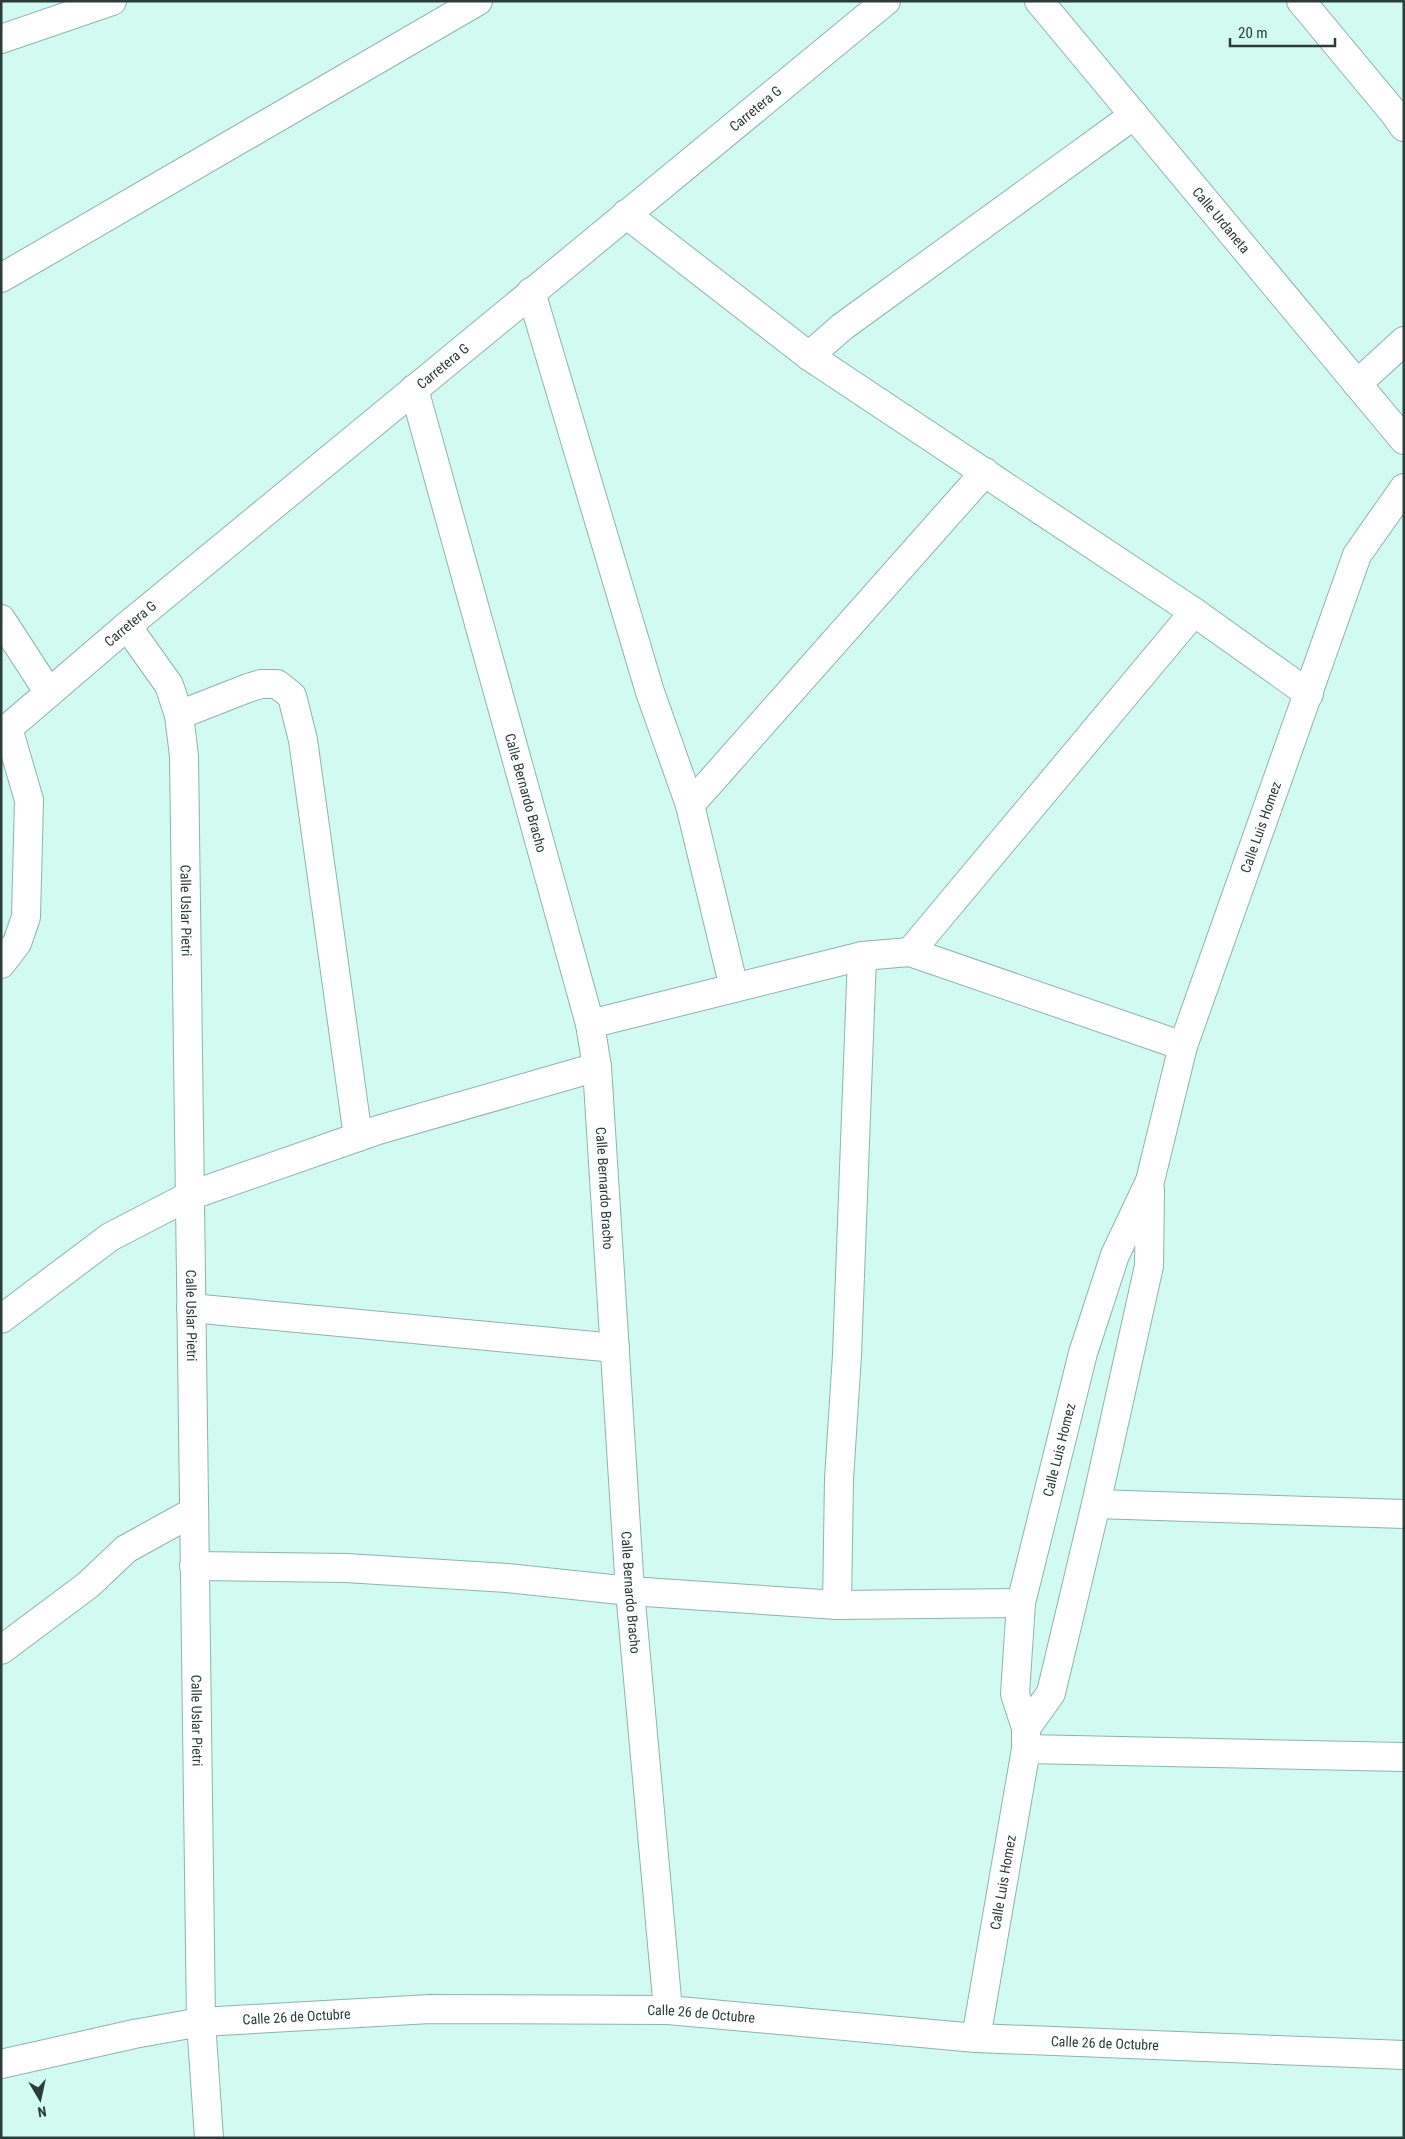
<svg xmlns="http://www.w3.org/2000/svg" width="1405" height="2139" viewBox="0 0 1405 2139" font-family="'Roboto Condensed',sans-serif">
  <rect width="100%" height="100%" fill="#d1faf0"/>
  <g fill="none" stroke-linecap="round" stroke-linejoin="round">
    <defs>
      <g id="street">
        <path id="s1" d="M 1039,1 L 1404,440"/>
        <polyline points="1301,1 1394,113 1404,127"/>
        <polyline points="1,39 112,1"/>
        <polyline points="626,214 809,356 1194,612 1309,694"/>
        <polyline points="1,278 478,1"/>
        <polyline points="531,292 650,692 690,805 734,988"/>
        <polyline points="809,356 842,327 1134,115"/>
        <polyline points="1357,384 1404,341"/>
        <path id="s2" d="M 414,389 L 590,1024 L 597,1067 L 630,1591 L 668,2010"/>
        <polyline points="1,619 49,693"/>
        <path id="s3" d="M 127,626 L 169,685 L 179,715 L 184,756 L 201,2022 L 209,2138"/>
        <polyline points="179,715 248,688 261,684 277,684 292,696 303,740 358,1137"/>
        <path id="s4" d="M 1,734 L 127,626 L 886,1"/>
        <polyline points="690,805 985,472"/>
        <polyline points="910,952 1194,612"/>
        <polyline points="1,964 17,943 26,917 29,800 8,728"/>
        <polyline points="590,1024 862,956 910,952 1183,1046"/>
        <polyline points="191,1308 615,1348"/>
        <polyline points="1,1319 110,1237 189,1196 378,1130 597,1067"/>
        <polyline points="1096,1504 1404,1514"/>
        <polyline points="194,1566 346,1568 507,1578 630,1591 837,1605 1021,1603"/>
        <polyline points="837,1605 839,1479 847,1355 862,956"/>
        <polyline points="1,1650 88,1585 126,1549 193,1512"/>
        <polyline points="1026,1728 1051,1693 1096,1504 1149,1266 1150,1190"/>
        <polyline points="1026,1749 1404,1757"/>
        <path id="s5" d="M 976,2038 L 1026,1749 L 1026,1728 L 1015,1694 L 1021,1603 L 1083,1353 L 1115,1255 L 1150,1181 L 1183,1046 L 1357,555 L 1404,488"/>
        <path id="s6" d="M 1,2064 L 134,2034 L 201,2022 L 430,2009 L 668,2010 L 976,2038 L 1404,2055"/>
      </g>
    </defs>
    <use href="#street" stroke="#8db4ab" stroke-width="30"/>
    <use href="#street" stroke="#fff" stroke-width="28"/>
  </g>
  <g text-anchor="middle" stroke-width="4.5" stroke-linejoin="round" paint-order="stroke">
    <g font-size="14" fill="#2c3c38" stroke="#d1faf0">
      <text dy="5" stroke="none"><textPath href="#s4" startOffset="980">Carretera G</textPath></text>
      <text dy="5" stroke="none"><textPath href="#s1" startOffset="285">Calle Urdaneta</textPath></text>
      <text dy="5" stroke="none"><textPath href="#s4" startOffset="575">Carretera G</textPath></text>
      <text dy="5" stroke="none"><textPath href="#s4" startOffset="170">Carretera G</textPath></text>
      <text dy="5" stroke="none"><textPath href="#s2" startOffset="419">Calle Bernardo Bracho</textPath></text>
      <text dy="5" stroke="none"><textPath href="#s5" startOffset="1255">Calle Luis Homez</textPath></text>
      <text dy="5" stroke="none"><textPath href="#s3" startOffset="300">Calle Uslar Pietri</textPath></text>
      <text dy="5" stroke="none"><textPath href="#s2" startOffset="824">Calle Bernardo Bracho</textPath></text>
      <text dy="5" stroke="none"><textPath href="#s3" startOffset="705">Calle Uslar Pietri</textPath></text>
      <text dy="5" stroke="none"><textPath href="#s5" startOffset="599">Calle Luis Homez</textPath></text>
      <text dy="5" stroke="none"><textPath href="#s2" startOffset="1229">Calle Bernardo Bracho</textPath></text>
      <text dy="5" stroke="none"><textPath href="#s3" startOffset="1110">Calle Uslar Pietri</textPath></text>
      <text dy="5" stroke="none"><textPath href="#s5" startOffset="158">Calle Luis Homez</textPath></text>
      <text dy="5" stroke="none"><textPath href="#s6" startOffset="705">Calle 26 de Octubre</textPath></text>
      <text dy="5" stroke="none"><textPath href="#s6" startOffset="300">Calle 26 de Octubre</textPath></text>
      <text dy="5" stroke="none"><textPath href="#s6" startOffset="1110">Calle 26 de Octubre</textPath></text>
    </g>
  </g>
  <rect width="1405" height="2139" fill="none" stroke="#2c3c38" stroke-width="5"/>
  <g transform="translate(40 2099) rotate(171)" stroke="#d1faf0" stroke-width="4" paint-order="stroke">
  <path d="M0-4L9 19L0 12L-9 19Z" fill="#2c3c38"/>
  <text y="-8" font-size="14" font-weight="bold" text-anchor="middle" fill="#2c3c38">N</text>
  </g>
  <path d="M1230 38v8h105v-8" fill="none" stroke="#2c3c38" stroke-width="2.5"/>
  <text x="1238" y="38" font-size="15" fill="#2c3c38" stroke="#d1faf0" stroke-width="4" paint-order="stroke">20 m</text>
</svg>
